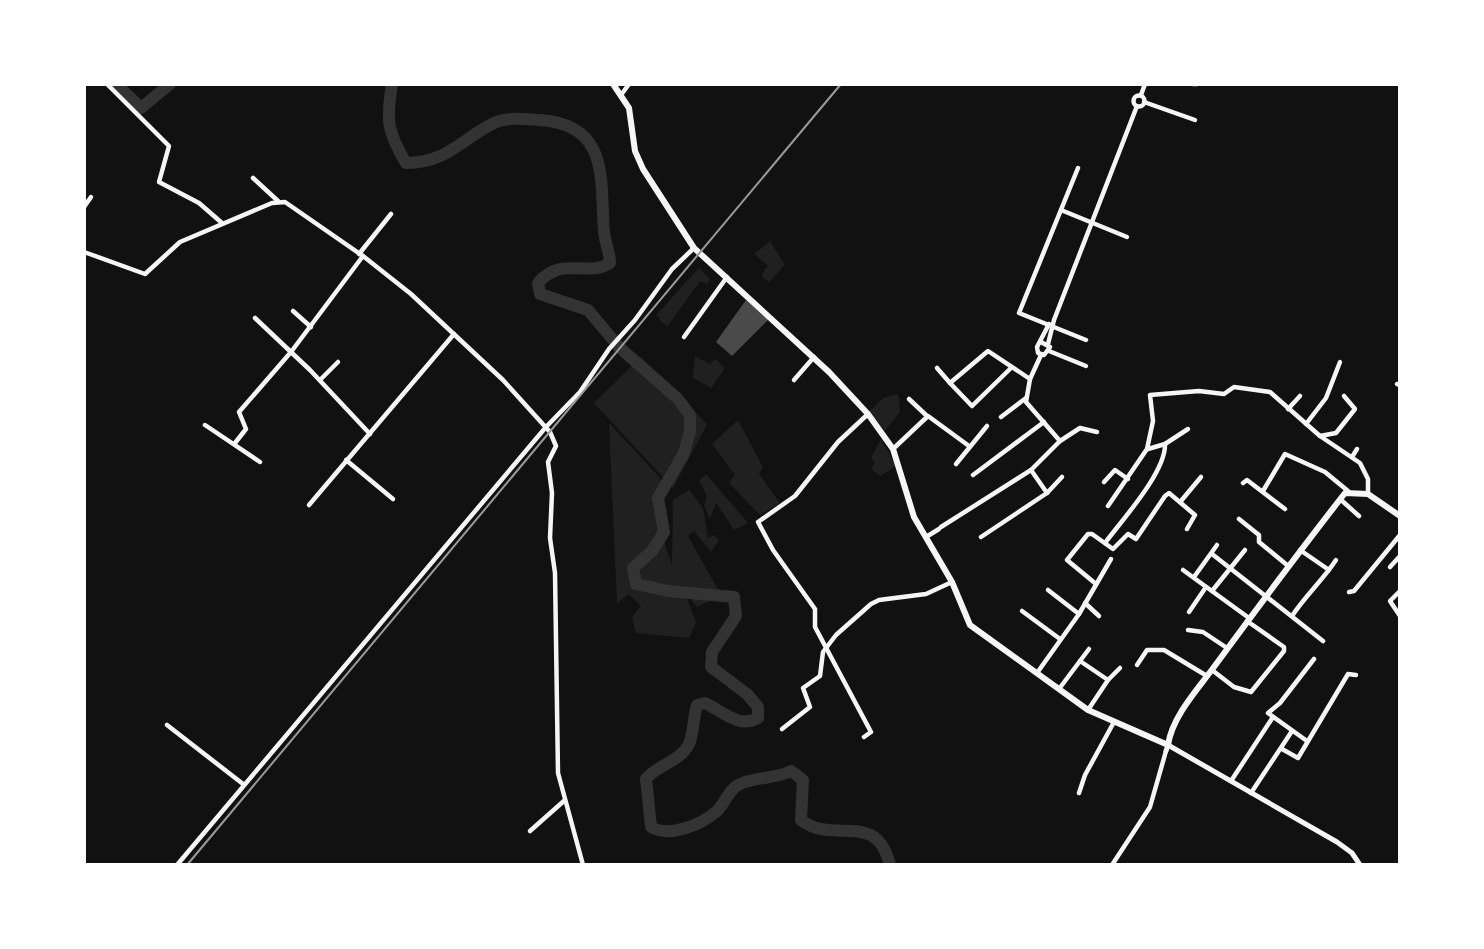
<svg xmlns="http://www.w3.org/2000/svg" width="1484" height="949" viewBox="0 0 1484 949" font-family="Cabin,sans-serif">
  <rect width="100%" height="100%" fill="#111"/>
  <g fill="#202020">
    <polygon points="770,241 785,265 769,282 761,276 768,266 754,254"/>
    <polygon points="699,268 710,279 707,284 700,281 667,327 656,315"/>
    <polygon points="695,356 710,364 715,359 725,368 711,388 693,378"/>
    <polygon points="641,357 707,424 673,488 594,403"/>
    <polygon points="898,394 900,412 885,431 869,412 883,398"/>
    <polygon points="738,420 763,467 759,474 780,503 760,515 729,483 735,475 712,444"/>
    <polygon points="609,423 661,479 665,546 672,564 673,500 689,490 703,508 708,538 714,535 719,540 711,552 694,531 688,536 721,595 697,607 682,587 696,622 689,638 636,633 632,618 641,606 629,594 617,603"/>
    <polygon points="881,439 896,466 880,476 871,469 875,463 871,458"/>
    <polygon points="706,474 748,523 734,530 716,503 710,519 704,505 707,496 699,481"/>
  </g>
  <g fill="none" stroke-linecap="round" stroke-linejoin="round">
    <g stroke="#333" stroke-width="12">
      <polyline points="116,84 141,108 170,84"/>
      <path d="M 392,84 C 386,120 387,131 406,163 C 448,163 462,138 496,122 C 509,117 525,119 539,120 C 610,124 600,179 604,232 C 605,243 610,252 610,263 C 588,278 562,255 538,283 L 540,294 L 588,310 L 619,347 L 678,399 L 690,415 L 690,431 L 684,453 L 658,498 L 664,532 L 652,551 L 633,568 L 636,584 L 668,591 L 734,597 L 736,616 L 712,652 L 711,667 L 747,694 L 758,707 L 758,718 C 739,729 722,711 705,703 L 697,705 C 693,718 694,733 689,744 C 681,761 657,765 646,779 L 651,827 C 669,838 701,825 717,811 C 725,803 728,791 738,785 C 755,776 773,780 791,771 L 803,780 L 801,820 C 834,846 876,808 890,865"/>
    </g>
  </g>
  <polygon fill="#4a4a4a" points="746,300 768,320 732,356 716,342"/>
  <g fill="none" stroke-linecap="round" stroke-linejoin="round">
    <g stroke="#f5f5f5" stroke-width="4.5">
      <polyline points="1193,84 1197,84"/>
      <polyline points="108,85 169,146 159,182 199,203 222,223"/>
      <polyline points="621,95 629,84"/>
      <polyline points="1141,95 1145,84"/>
      <circle cx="1139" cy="101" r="5.5"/>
      <polyline points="1144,102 1195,120"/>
      <polyline points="1078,168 1019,313 1086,340"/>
      <polyline points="253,178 278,201"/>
      <polyline points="84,207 91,197"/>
      <polyline points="1061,210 1127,237"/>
      <polyline points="84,252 145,274 180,242 272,203 285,202 363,256 411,294 503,380 550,432 556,446 548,462 552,493 550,538 555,573 558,773 583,865"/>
      <polyline points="359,254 391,214"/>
      <polyline points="293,311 311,327"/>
      <polyline points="255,318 310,370 370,434"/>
      <polyline points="684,337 727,277"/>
      <polyline points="1041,342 1050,347 1044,355 1038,353 1037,347 1049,324"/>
      <polyline points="1048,344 1054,320 1137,106"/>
      <polyline points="1049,351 1086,366"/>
      <polyline points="937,368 950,383"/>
      <polyline points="1030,379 1041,355"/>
      <polyline points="320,380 338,362"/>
      <polyline points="794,380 814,357"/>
      <polyline points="1397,384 1400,385"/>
      <polyline points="909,399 927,416"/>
      <polyline points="1288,409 1300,396"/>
      <polyline points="1001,417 1026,398"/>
      <polyline points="1306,424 1326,398 1340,362"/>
      <polyline points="205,425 260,462"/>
      <polyline points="1320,436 1336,433 1355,409 1344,396"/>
      <polyline points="1060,441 1080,428 1097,432"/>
      <polyline points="235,443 246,429 239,412 291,352 363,256"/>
      <polyline points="893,449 928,416 969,446"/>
      <polyline points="1148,449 1165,444 1188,429"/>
      <polyline points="1352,457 1357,449"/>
      <polyline points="346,460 393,499"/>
      <polyline points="956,464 987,426"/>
      <polyline points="1031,470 1047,493 1062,477"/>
      <polyline points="973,475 1044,422"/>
      <polyline points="1104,482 1115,470 1128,479"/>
      <polyline points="1243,483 1247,480 1285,509"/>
      <polyline points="1263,491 1285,454 1325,472 1348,491"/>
      <polyline points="1340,499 1359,516"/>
      <polyline points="1181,501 1201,477"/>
      <polyline points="309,505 454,334"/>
      <polyline points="1108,506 1147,449 1153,421 1150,395 1199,391 1224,394 1234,387 1270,392 1320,436 1360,463 1368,479 1368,494"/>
      <polyline points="1239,519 1259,535 1259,542 1287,565"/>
      <polyline points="941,527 1031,470 1060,441 1026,402 1030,379 988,351 950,383 972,406 1012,367"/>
      <polyline points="926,537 939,529"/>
      <polyline points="981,537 1047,493"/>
      <path d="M 1105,543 C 1122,520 1166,472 1165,444"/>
      <polyline points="1300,550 1329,570"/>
      <polyline points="1212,554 1323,641"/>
      <polyline points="1390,567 1400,556"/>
      <polyline points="1183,570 1249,618"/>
      <polyline points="1194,577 1217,545"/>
      <polyline points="1096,584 1067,560 1088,534 1092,534 1113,549 1128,534 1136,539 1165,496 1169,493 1195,515 1187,529"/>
      <polyline points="1048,590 1079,614"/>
      <polyline points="1212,591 1245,550"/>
      <polyline points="1400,591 1390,601 1400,616"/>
      <polyline points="1349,592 1354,591 1400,535"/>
      <polyline points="1085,603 1099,616"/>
      <polyline points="1022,611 1060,639"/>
      <polyline points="1189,612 1206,587"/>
      <path d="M 1292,616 C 1306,595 1322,581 1336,560"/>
      <polyline points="1188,630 1203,632 1227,648"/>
      <polyline points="1080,661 1108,680"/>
      <polyline points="1137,665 1147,650 1164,650 1207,676"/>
      <polyline points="1212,670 1234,687 1251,692 1284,651 1284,647 1247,621"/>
      <polyline points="1037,673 1079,614 1111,559"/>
      <polyline points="1059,689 1089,649"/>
      <polyline points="1088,710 1108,680 1120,668"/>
      <polyline points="167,725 243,784"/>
      <polyline points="782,729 810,707 803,688 820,676 823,652 836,635 871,604 879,600 926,594 952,582"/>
      <polyline points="864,737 871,732 815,627 815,609 773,550 758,522 795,496 838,442 868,414"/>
      <polyline points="1307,741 1268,713 1280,703 1314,659"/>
      <polyline points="1282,749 1298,758 1348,674 1356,675"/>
      <polyline points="1231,781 1273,717"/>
      <polyline points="1079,793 1085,775 1114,722"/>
      <polyline points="1251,793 1292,731"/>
      <polyline points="530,831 565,800"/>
      <polyline points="177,865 546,427 580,392 609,349 635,320 672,269 694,248"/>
      <polyline points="1112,865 1150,807 1166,751"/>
    </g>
    <polyline stroke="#f5f5f5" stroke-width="5" points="1166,751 1168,745 1337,842 1352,853 1360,865"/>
    <path stroke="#f5f5f5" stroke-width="6" d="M 613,84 L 629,108 L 635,151 L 643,169 L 694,248 L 829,372 L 868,414 L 893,449 L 914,517 L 952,582 L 970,625 L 1088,710 L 1168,745 C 1172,718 1195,692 1211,671 C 1255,611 1299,552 1345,493 L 1368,494 L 1400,516"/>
    <polyline stroke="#9a9a9a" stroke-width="2" points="187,865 841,84"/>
  </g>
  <rect width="1484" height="949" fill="none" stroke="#ffffff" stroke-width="172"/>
</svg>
